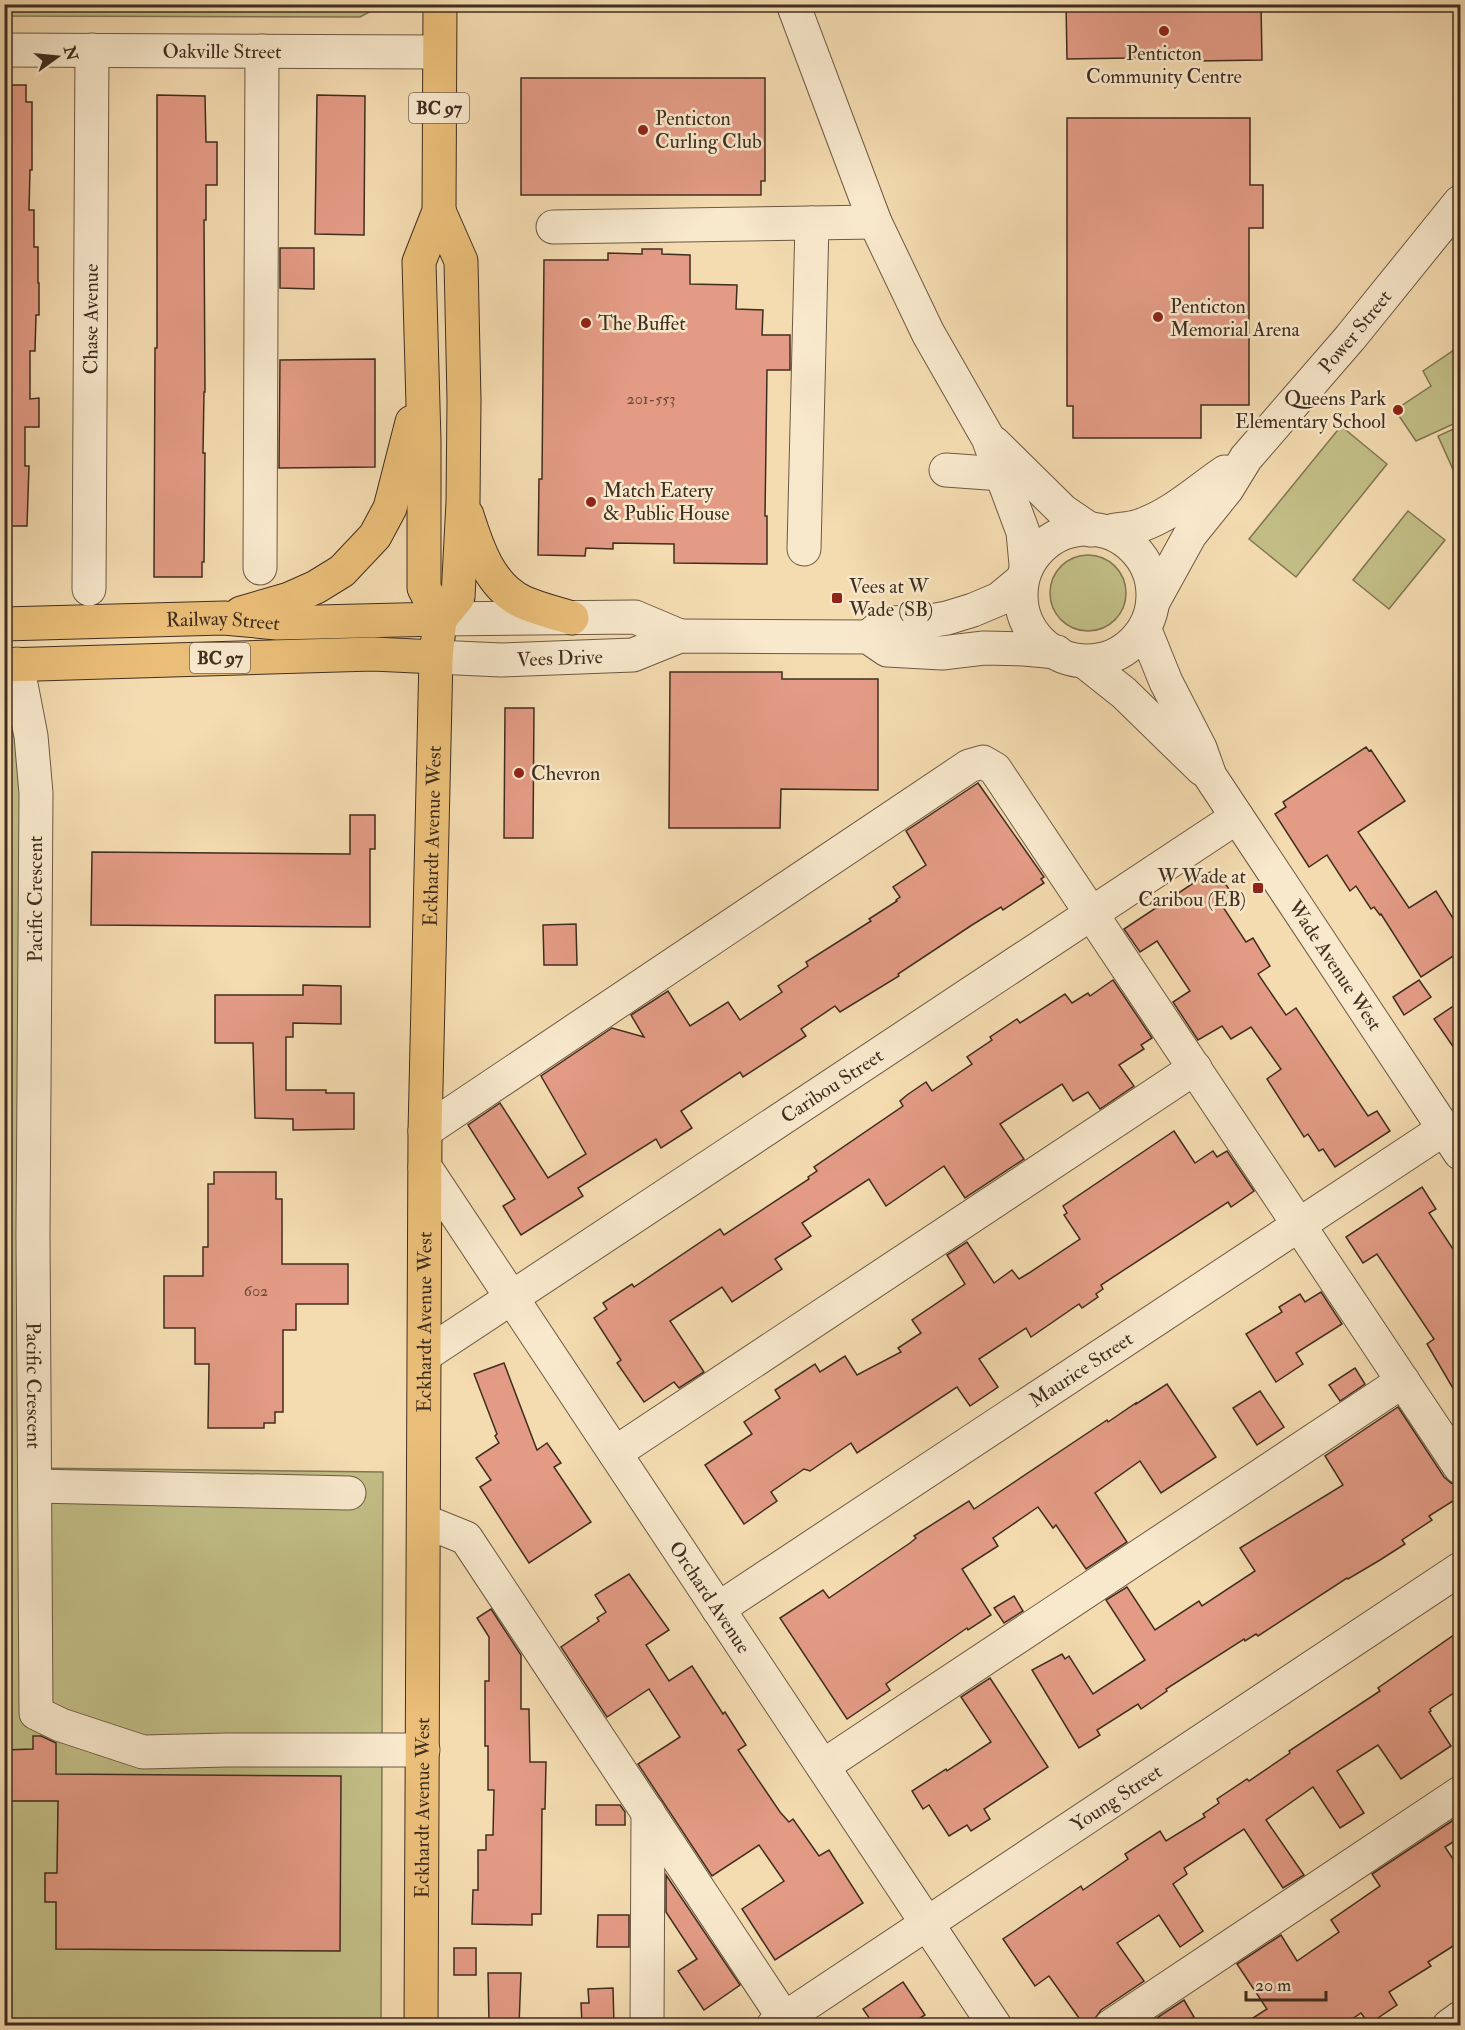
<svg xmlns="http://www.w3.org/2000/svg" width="1465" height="2030" viewBox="0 0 1465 2030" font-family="'IM FELL Double Pica',serif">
  <rect width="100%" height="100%" fill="#f4dbb0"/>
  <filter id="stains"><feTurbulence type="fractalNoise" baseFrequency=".00333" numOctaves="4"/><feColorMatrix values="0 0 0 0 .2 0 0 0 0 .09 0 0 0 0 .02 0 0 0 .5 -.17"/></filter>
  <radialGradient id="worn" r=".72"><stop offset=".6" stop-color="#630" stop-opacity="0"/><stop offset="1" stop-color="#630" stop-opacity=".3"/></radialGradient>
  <g fill="#c2be86" stroke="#817653" stroke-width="1.5">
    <polygon points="5,4 382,4 382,5 360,17 5,16"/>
    <polygon points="1460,346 1460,421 1416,441 1395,410 1431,386 1423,371"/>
    <polygon points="1341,426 1387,464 1296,577 1249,539"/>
    <polygon points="1460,426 1460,485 1438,436"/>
    <polygon points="1408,511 1445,540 1389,609 1353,580"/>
    <circle cx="1088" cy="593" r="38"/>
    <path d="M 4,709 C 19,734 18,769 21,797 L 25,1468 L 383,1472 L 381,2025 L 5,2025 Z"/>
  </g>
  <g fill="#e39b85" stroke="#402e20" stroke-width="1.5">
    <polygon points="1066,4 1261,4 1262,60 1196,61 1196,57 1067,59"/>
    <polygon points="521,78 765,78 765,181 761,181 761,195 521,195"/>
    <polygon points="4,85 26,85 26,102 32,102 32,170 30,170 29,210 34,210 34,247 38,247 38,283 39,283 39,315 36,315 35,351 30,351 30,399 39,398 39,427 25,427 25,466 29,466 27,526 4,526"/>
    <polygon points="157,95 205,96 206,142 217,142 217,185 206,185 206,220 204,220 205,392 204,392 203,453 205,453 204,562 202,562 202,577 154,577 155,348 157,348"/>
    <polygon points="317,95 365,96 364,235 315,234"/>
    <polygon points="1067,118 1250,118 1250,185 1263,185 1263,228 1249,228 1249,405 1201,405 1201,438 1073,438 1073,406 1067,406"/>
    <polygon points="280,248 314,248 314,289 280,288"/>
    <polygon points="642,249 662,249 662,254 690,255 690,284 737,285 736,309 763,310 762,335 790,335 790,370 767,370 765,516 767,516 767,564 674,563 674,544 613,543 613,549 586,548 585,556 538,555 539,479 542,479 544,260 608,260 608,253 642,254"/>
    <polygon points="375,359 375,467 279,468 280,360"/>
    <polygon points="670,672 782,672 782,679 878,679 878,790 781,789 780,828 669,828"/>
    <polygon points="505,708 534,708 533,838 504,838"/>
    <polygon points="1366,747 1369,751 1371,750 1405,801 1358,832 1409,908 1436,891 1461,931 1461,951 1421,977 1381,914 1380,915 1374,907 1371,909 1356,886 1350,891 1327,855 1309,867 1275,814 1286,807 1283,802"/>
    <polygon points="978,783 1044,877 1041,879 1044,883 1003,910 1001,907 972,925 898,974 899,976 840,1012 835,1006 801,1029 806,1036 743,1077 740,1072 681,1111 692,1128 661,1148 656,1139 578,1188 583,1196 521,1235 503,1206 515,1199 468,1125 500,1103 548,1178 586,1154 541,1076 612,1028 644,1037 631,1015 668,991 690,1026 728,1002 740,1020 782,992 778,986 808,966 806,962 871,921 869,919 897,901 896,900 900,897 893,887 926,865 906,831"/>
    <polygon points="350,815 375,815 375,849 370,849 370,927 91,925 92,852 350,854"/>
    <polygon points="1210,872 1213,877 1218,873 1231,892 1219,901 1246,942 1253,938 1270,966 1258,974 1286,1015 1296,1008 1368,1116 1377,1111 1390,1131 1335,1167 1323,1149 1319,1151 1308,1134 1304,1137 1267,1079 1281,1069 1251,1027 1231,1039 1222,1026 1198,1040 1173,1002 1190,991 1157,941 1140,952 1124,929"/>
    <polygon points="576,924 577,965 544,965 543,925"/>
    <polygon points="1113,980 1152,1038 1141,1045 1144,1049 1119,1065 1134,1086 1100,1109 1088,1092 1073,1101 1062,1084 1000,1124 1024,1159 965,1198 944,1166 886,1206 869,1179 802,1223 811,1236 775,1259 782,1269 732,1302 722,1287 670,1321 704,1372 679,1388 674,1382 644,1402 617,1363 621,1360 594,1318 607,1309 603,1303 632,1284 634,1287 720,1229 724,1235 809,1179 808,1177 817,1171 814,1167 903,1106 900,1101 907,1095 926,1082 932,1091 972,1064 967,1057 992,1040 990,1037 1017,1019 1020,1023 1065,994 1072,1003 1088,993 1090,996"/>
    <polygon points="1419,980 1431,997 1404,1015 1393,997"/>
    <polygon points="303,985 341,986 341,1024 293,1023 293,1037 286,1037 286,1090 326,1090 326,1093 354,1093 354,1129 293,1130 293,1119 255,1118 253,1043 215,1043 215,995 303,995"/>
    <polygon points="1461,1001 1461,1058 1434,1019"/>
    <polygon points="1174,1131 1195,1163 1213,1151 1217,1157 1227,1151 1254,1191 1231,1207 1228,1202 1101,1285 1103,1289 1096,1294 1098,1297 1082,1308 1079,1304 1031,1337 1026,1328 979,1359 998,1387 970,1406 957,1387 857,1453 851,1443 810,1471 804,1469 771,1492 777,1501 744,1524 705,1465 752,1434 744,1422 780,1398 775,1390 815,1364 820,1372 845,1356 857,1375 901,1352 898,1348 921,1333 912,1320 965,1284 947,1255 967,1242 994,1283 1012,1270 1019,1279 1029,1273 1080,1239 1064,1215 1067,1213 1063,1206"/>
    <polygon points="214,1172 276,1172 276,1199 282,1199 282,1264 348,1264 348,1304 296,1304 296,1330 283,1330 283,1412 275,1412 275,1423 264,1423 264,1428 208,1428 209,1364 195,1364 195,1328 164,1328 164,1276 203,1276 203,1247 208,1247 208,1184 214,1184"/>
    <polygon points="1422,1187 1436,1209 1429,1213 1461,1261 1461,1402 1427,1344 1434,1339 1377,1254 1363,1263 1346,1237"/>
    <polygon points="1321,1292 1342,1324 1296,1353 1303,1364 1276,1382 1246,1334 1282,1312 1279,1307 1300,1294 1305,1302"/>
    <polygon points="504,1363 537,1450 547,1443 561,1463 554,1467 591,1522 529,1563 480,1487 491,1480 476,1458 499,1443 495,1436 497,1434 474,1374"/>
    <polygon points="1355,1368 1365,1384 1340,1401 1329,1385"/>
    <polygon points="1167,1384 1216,1457 1161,1493 1140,1461 1095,1493 1127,1542 1086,1569 1056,1525 1053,1528 1038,1507 993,1538 998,1546 962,1569 991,1615 968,1630 967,1628 886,1684 890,1690 847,1719 780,1618 823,1590 829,1598 910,1543 916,1538 914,1536 969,1501 974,1509 1107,1420 1108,1422 1136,1403 1136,1404"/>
    <polygon points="1260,1391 1284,1427 1257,1445 1233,1408"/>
    <polygon points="1398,1407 1444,1477 1451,1483 1458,1485 1461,1496 1429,1516 1432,1520 1402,1540 1405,1544 1380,1560 1348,1579 1347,1578 1258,1636 1256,1634 1245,1641 1244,1639 1166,1689 1167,1691 1141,1709 1138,1704 1097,1730 1100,1735 1079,1748 1032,1670 1062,1654 1065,1659 1069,1656 1093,1694 1145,1660 1106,1600 1127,1587 1155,1630 1199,1601 1202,1606 1255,1571 1240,1548 1343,1485 1325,1456"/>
    <polygon points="629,1574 669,1630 646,1645 669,1681 692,1666 723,1714 725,1712 746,1745 738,1750 780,1812 789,1822 793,1819 819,1856 829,1850 863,1903 775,1960 742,1909 784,1881 759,1845 712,1876 638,1764 680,1737 649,1689 607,1717 561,1647 599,1621 597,1618 606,1612 595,1595"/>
    <polygon points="1014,1596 1023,1611 1004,1623 994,1608"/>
    <polygon points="491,1609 521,1655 521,1709 529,1709 530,1762 546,1762 545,1809 542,1809 541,1914 532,1914 532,1925 472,1924 473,1890 478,1890 478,1850 486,1850 486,1835 493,1835 494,1790 488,1790 488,1746 485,1746 485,1681 489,1681 489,1637 477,1618"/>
    <polygon points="1461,1630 1461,1688 1430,1709 1431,1711 1429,1712 1451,1746 1401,1779 1378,1745 1337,1771 1364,1813 1340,1828 1313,1787 1266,1820 1304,1875 1283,1888 1244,1829 1184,1868 1187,1874 1173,1884 1203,1931 1180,1947 1159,1915 1117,1943 1144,1981 1101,2010 1094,2020 1084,2025 1049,1976 1035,1986 1003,1939 1081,1886 1083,1890 1128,1859 1125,1854 1160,1831 1166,1841 1205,1817 1203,1814 1219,1803 1217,1799 1247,1779 1249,1781 1290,1753 1289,1751 1380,1691 1378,1688"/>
    <polygon points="990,1678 1048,1767 984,1809 990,1819 971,1831 967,1825 949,1836 929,1805 923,1809 912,1791 946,1769 947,1771 991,1742 961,1697"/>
    <polygon points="33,1736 41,1736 56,1743 56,1774 341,1776 340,1951 56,1949 56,1902 45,1902 45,1873 57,1873 58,1801 4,1801 4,1750 33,1749"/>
    <polygon points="596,1805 620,1805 625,1812 625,1825 596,1825"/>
    <polygon points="1461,1815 1461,1837 1445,1847 1461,1871 1461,1941 1428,1962 1431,1966 1389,1992 1397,2005 1369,2024 1361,2013 1343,2025 1242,2025 1267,2009 1237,1964 1281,1935 1297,1961 1339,1932 1331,1920 1380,1886 1372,1874"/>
    <polygon points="666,1875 740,1985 704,2010 678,1971 697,1959 666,1912"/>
    <polygon points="598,1915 629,1915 629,1947 597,1947"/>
    <rect x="454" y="1948" width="22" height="27"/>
    <polygon points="488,1973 521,1973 519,2025 498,2025 498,2023 489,2023"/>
    <polygon points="903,1982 925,2015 909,2025 874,2025 863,2009"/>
    <polygon points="613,1988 614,2025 582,2025 581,2003 589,2003 588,1989"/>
    <polygon points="1184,2000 1194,2017 1180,2025 1146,2025"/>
  </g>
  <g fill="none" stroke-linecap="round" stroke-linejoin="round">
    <defs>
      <g id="minor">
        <polyline points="793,4 875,222 928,333 988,438 1023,532 1026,565"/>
        <path id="s1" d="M 4,50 L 439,52"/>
        <polyline points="553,227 875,222"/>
        <polyline points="994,443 1063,511 1091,530"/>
        <polyline points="946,470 1002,474"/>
        <circle cx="1087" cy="595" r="66"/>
        <path d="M 1111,531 C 1120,529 1130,529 1139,526 C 1172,515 1197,491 1225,472"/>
        <polyline points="804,549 812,223"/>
        <polyline points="260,568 262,51"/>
        <path id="s2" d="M 89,589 L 92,50"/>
        <path id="s3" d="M 1153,602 L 1190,535 L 1227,489 L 1246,458 L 1350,338 L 1460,202"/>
        <polyline points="440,619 635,617 680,636"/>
        <path id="s4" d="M 1145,630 L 1166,682 L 1200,748 L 1210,776 L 1460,1153"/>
        <polyline points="868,637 885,623 924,622 947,618 973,610 999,599 1022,580"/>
        <path id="s5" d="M 436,657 L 501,660 L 633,655 L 680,636 L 868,637 L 887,650 L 942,653 L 984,648 L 1024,649 L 1057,652"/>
        <polyline points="1085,662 1124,693 1202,769"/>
        <path id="s6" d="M 17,664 L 31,736 L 36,793 L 33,1234 L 36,1713 L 61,1725 L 143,1752 L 227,1750 L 423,1750"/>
        <polyline points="425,1131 969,766 983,762 995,769 1460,1467"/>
        <path id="s7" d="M 425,1167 L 995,2026"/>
        <path id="s8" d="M 425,1355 L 1237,817"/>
        <polyline points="615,1453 1195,1068"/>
        <polyline points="36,1486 349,1493"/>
        <polyline points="424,1521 466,1538 789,2026"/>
        <path id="s9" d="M 718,1609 L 1444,1129"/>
        <polyline points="823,1766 1403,1381"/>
        <polyline points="647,2026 648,1812"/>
        <path id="s10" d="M 773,2026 L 1460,1569"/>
        <polyline points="1111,2026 1460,1793"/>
        <polyline points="1449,2026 1460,2018"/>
      </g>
      <g id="major">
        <path id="s11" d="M 421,2026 L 425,1131 L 436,657"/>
      </g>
      <g id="highway">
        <polyline points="439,211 461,261 464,400 463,502 458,597 440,619"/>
        <path d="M 467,515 C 477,547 490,587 523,602 C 538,609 556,613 572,618"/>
        <polyline points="241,613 289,599 316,587 342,571 375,536 390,508 412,422"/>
        <path id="s12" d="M 4,624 L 224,618 L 277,623 L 440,619"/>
        <polyline points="4,665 373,654 436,657 440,619 424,588 424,441 419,262 439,211 440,4"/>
      </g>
    </defs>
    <use href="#minor" stroke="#6d5944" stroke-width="35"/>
    <use href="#major" stroke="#402e20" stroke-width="35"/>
    <use href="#highway" stroke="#402e20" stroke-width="35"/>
    <use href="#minor" stroke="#f8e8cc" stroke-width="33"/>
    <use href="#major" stroke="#eabe78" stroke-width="33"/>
    <use href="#highway" stroke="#eabe78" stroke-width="33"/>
  </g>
  <g fill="#8f2418" stroke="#f8e8cc" stroke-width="2">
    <circle cx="1164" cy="31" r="6"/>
    <circle cx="643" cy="130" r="6"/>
    <circle cx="1158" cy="317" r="6"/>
    <circle cx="586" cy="323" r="6"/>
    <circle cx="1398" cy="410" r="6"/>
    <circle cx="591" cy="502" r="6"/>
    <rect x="831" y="592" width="12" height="12" rx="3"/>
    <circle cx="519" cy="773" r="6"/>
    <rect x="1252" y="882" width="12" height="12" rx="3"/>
  </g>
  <g text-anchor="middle" stroke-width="5" stroke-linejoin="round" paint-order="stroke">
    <g font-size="16" fill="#694939">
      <text x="651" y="404">201-553</text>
      <text x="256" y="1296">602</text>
    </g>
    <g fill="#f8e8cc" stroke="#776654" stroke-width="1.5">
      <rect x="409" y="93" width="60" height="30" rx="4.5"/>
      <rect x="190" y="643" width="60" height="30" rx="4.5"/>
    </g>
    <g font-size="18" font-weight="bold" fill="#402e20">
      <text x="439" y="114">BC 97</text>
      <text x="220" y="664">BC 97</text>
    </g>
    <g font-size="20" fill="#402e20" stroke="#f8e8cc">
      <text dy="7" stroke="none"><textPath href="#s1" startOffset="218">Oakville Street</textPath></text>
      <text dy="7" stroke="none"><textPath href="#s2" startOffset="270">Chase Avenue</textPath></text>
      <text dy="7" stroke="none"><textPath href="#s3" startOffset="339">Power Street</textPath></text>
      <text dy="7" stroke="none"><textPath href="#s12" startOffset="219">Railway Street</textPath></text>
      <text dy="7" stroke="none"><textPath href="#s5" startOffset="124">Vees Drive</textPath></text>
      <text dy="7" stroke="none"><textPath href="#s11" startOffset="1190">Eckhardt Avenue West</textPath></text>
      <text transform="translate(35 899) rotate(-90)" y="7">Pacific Crescent</text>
      <text dy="7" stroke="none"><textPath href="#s4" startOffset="387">Wade Avenue West</textPath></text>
      <text dy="7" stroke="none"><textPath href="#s8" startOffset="488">Caribou Street</textPath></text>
      <text dy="7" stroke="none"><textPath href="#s11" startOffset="704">Eckhardt Avenue West</textPath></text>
      <text dy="7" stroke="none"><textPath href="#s9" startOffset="435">Maurice Street</textPath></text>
      <text dy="7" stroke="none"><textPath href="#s6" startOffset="723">Pacific Crescent</textPath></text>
      <text dy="7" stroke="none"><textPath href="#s7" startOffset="516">Orchard Avenue</textPath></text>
      <text dy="7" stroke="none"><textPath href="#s10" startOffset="412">Young Street</textPath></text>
      <text dy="7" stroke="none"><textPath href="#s11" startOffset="218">Eckhardt Avenue West</textPath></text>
    </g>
    <g font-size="20" fill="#402e20" stroke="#f8e8cc" text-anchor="start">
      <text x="1164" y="60" text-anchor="middle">Penticton<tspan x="1164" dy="23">Community Centre</tspan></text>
      <text x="655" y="125">Penticton<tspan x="655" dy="23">Curling Club</tspan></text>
      <text x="1170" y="313">Penticton<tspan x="1170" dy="23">Memorial Arena</tspan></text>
      <text x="598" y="330">The Buffet</text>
      <text x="1386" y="405" text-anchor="end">Queens Park<tspan x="1386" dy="23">Elementary School</tspan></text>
      <text x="603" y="497">Match Eatery<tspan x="603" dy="23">&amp; Public House</tspan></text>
      <text x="849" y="593">Vees at W<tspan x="849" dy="23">Wade (SB)</tspan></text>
      <text x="531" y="780">Chevron</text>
      <text x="1246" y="883" text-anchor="end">W Wade at<tspan x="1246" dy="23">Caribou (EB)</tspan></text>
    </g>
  </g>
  <rect width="1465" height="2030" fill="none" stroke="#f4dbb0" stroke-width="24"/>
  <rect x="6" y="6" width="1453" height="2018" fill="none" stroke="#402e20" stroke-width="3"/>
  <rect x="12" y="12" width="1441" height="2006" fill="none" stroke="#402e20" stroke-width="1.5"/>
  <g transform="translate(57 57) rotate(75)" stroke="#f8e8cc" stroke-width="4.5" paint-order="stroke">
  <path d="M0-4.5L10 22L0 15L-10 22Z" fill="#402e20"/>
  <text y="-9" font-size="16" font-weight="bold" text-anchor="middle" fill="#402e20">N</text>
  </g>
  <path d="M1246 1991v9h80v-9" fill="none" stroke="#402e20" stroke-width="3"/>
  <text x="1255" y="1991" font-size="18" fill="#402e20" stroke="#f8e8cc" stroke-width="4.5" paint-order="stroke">20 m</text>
  <rect width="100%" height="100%" filter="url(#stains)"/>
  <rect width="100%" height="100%" fill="url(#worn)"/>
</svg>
